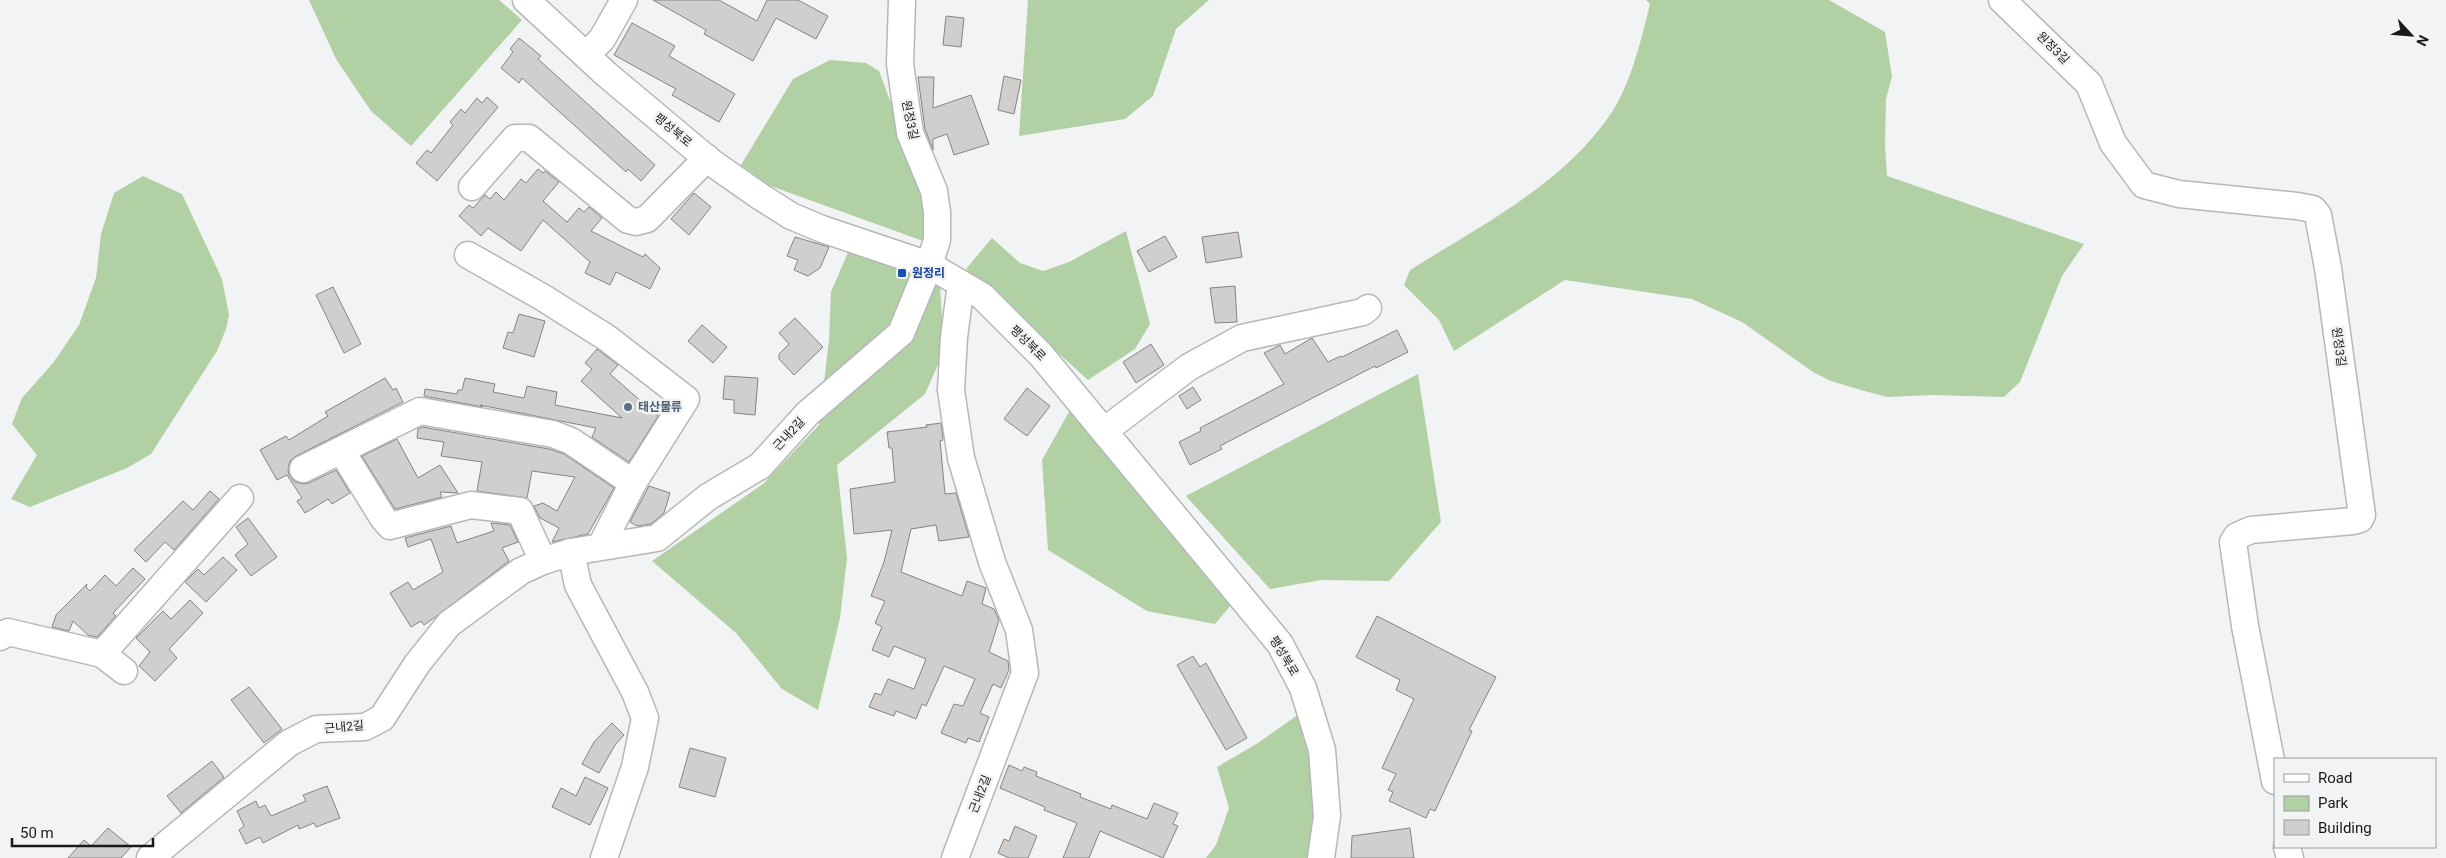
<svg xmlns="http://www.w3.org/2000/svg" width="2446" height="858" viewBox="0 0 2446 858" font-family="Roboto,'Noto Sans KR',sans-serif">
  <rect width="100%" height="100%" fill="#f2f3f4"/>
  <g fill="#b1d0a3">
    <polygon points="309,0 499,0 522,20 411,146 371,111 336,59"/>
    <polygon points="1028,0 1209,0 1176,29 1153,96 1125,119 1019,136"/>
    <path d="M 1646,0 L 1829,0 L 1885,32 L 1892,76 L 1886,99 L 1885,145 L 1887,176 L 2084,244 L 2062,276 L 2020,382 L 2004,397 L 1932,395 L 1887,397 L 1861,390 L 1831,381 L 1813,372 L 1742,322 L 1692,299 L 1565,280 L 1454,351 L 1439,320 L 1404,285 L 1410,270 C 1482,225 1564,184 1612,112 C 1631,83 1642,37 1650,4 Z"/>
    <polygon points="830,60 866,63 879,71 931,210 923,241 768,185 741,165 793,79"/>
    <polygon points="143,176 182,194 222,279 229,315 226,329 217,351 151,454 127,468 30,507 11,499 37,455 12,424 22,398 53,363 79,325 96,278 101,234 114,193"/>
    <polygon points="1126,231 1150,324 1135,349 1088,380 966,269 992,238 1020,263 1043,271 1069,262"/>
    <polygon points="849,250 940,285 944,351 925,394 837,465 847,558 840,618 818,710 782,689 736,633 652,561 763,484 819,425 829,340 831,292"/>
    <polygon points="1418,374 1441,522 1389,581 1321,580 1270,589 1186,496"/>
    <polygon points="1074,403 1236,599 1215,624 1147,611 1048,550 1042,460"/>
    <polygon points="1299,714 1312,773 1313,836 1309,858 1206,858 1216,845 1229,808 1217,767 1258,743"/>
  </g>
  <g fill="#d0cfce" stroke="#858483">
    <polygon points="653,0 719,0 757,21 767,0 798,0 828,16 816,39 776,18 753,61 704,34 706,30"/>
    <polygon points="946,16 964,18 961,47 943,45"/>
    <polygon points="632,23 675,46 669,56 735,94 719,122 672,95 676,89 614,55"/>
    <polygon points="519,38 541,56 538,59 655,165 641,181 628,169 626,172 522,78 519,83 501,68 513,52 510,49"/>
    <polygon points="1004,76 1021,80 1014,114 998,110"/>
    <polygon points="918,77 934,77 933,108 971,95 989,144 954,155 947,134 933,139 933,150 925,129"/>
    <polygon points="487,97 498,107 437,181 416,163 427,150 431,153 453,125 450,122 461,109 465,113 477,98 482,103"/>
    <polygon points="538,169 543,173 545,171 559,182 543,201 567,222 579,208 584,212 589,207 602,218 591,231 643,257 645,254 660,268 650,289 616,272 610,285 585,273 590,262 543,220 521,251 488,228 481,236 459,216 469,205 473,208 485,195 490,199 496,192 504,200 521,179 526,183"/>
    <polygon points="694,193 711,207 689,235 671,219"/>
    <polygon points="1238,232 1242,257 1206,263 1202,237"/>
    <polygon points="1165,236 1177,257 1149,272 1137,251"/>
    <polygon points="795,237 829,247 820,268 808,276 794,270 798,260 787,256"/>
    <polygon points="1235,286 1237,322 1215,323 1210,288"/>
    <polygon points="333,287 361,344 344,353 316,295"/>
    <polygon points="519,314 545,321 534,357 503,348 508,332 513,333"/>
    <polygon points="795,318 823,347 794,375 779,359 779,354 789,344 779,333"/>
    <polygon points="702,325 727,347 713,363 688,341"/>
    <polygon points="1397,330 1408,352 1376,368 1375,366 1264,423 1220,446 1222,449 1190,465 1179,442 1201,431 1200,428 1284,384 1264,353 1280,345 1285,354 1312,338 1328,362 1341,356 1342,357"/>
    <polygon points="1151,344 1164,365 1136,383 1123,362"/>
    <polygon points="597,349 618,365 610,374 658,416 629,462 592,437 596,428 480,405 483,407 424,396 425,389 457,394 458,390 462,390 465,378 495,384 493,392 524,398 527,386 557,392 555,405 622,418 581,381 592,369 585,363"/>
    <polygon points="725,376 758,378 755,415 734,413 734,400 723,399"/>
    <polygon points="385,378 393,390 396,388 403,402 296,456 290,461 288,469 289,475 295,482 303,484 309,483 336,470 350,493 332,504 328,499 305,513 297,501 302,498 287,475 277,480 260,450 286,436 289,440 328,416 325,412"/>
    <polygon points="1193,387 1201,400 1187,409 1179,396"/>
    <polygon points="1027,388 1050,406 1027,436 1004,419"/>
    <polygon points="941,423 943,440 940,441 945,494 956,493 969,537 939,541 936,525 911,529 901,572 962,596 967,581 986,588 982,604 994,609 999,620 989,652 1008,661 1009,670 1001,688 993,684 980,713 989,717 979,742 968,738 966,743 941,733 954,704 963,706 975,679 944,666 926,706 922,704 916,719 896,711 894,716 869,707 875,693 881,695 888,679 914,689 926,659 894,646 889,657 872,650 882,627 875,623 885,601 871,596 884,562 892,530 854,534 850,489 895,482 892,448 889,448 887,432 927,427 926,425"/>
    <polygon points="422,427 549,449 564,454 614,488 588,534 552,542 559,528 540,518 534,506 543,503 557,511 575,477 532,471 527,498 477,491 482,462 441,456 444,442 417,438 418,429"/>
    <polygon points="397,439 418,478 440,465 458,493 440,492 442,497 395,509 362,456"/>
    <polygon points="649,486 670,493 664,513 651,524 637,526 630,522"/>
    <polygon points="210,491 219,499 174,550 165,542 146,562 134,550 183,501 193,510"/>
    <polygon points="248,518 277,557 251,576 235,555 248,544 236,527"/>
    <polygon points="491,523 510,525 518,542 502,548 509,561 434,618 424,625 421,621 411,627 390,593 408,582 413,590 443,572 431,539 408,547 405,538 451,526 457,543 494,531"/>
    <polygon points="223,557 237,570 206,602 185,582 198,569 204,575"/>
    <polygon points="133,568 145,579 113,613 116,616 97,637 88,635 73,621 69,631 52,627 56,615 87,584 86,587 90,591 105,575 116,586"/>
    <polygon points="190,600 203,613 169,649 177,658 155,681 139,666 150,652 136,638 163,611 171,619"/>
    <polygon points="1377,616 1496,677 1469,730 1472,731 1435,811 1430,809 1426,818 1389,801 1393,792 1388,790 1396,774 1382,768 1414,699 1396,690 1400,680 1356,657"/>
    <polygon points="1193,656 1200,667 1206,663 1247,738 1226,750 1177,665"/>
    <polygon points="249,687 282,729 264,743 231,700"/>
    <polygon points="612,723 624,735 615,745 599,773 582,764 594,742"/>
    <polygon points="690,748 726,758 715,797 679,787"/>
    <polygon points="212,761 224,777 181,813 167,796"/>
    <polygon points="1009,765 1022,771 1024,767 1037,772 1036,776 1081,794 1080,797 1111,809 1112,805 1147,819 1154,803 1178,813 1173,824 1178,826 1163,858 1100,831 1089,858 1063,858 1077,823 1044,810 1045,807 1000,788"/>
    <polygon points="585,777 608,788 590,825 552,807 561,788 576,796"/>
    <polygon points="327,786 340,818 316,827 314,823 299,829 298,825 263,843 260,837 246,844 239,830 244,826 237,811 256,801 259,808 265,805 271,816 306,801 303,795"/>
    <polygon points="1015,826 1037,836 1028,858 1009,858 998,853 1004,839 1009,841"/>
    <polygon points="108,828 131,847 121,858 68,858 84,840 91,846"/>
    <polygon points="1410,828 1414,858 1351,858 1352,836"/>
  </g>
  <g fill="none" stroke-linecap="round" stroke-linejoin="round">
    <defs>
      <g id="minor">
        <polyline points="526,0 606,74 711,162 761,197 791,216 822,229 929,265 982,296 1041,355 1280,644 1303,688 1322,750 1327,816 1321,858"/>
        <polyline points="2002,0 2089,84 2113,143 2144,185 2179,194 2297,206 2313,209 2318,215 2328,268 2362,515 2360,519 2353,521 2251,530 2237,536 2233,542 2245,626 2275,781"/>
        <polyline points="586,55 602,39 624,0"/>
        <polyline points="472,187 515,138 529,138 628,220 636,222 647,219 707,158"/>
        <polyline points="468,255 542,297 607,338 686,399 633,483 601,546"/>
        <polyline points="1104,431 1189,367 1242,338 1363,312 1368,308"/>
        <polyline points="341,450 383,518 390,526 471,505 520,511 543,561"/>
        <polyline points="303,469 420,411 553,434 571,441 633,483"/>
        <polyline points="0,637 8,632 102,654 240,498"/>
        <polyline points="102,654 124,671"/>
        <polyline points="2287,847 2290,858"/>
        <polyline points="150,858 289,743 316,729 365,727 382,718 417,664 449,624 521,571 543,561 571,552"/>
        <polyline points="604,858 635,767 645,718 635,692 578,585 571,552 657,538 708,497 760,466 807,414 901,333 929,265 937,240 937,212 934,191 910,133 900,64 902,0"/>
        <polyline points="955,858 1025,673 1019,630 992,562 961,458 951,390 954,337 961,284"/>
      </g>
    </defs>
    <use href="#minor" stroke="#b6b7b7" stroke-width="29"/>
    <use href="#minor" stroke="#fff" stroke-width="26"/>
  </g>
  <rect fill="#1a4fb4" stroke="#f2f3f4" stroke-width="2" x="897" y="268" width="10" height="10" rx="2.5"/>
  <circle fill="#5c6f8a" stroke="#f2f3f4" stroke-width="2" cx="628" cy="407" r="5"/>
  <g text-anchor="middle" stroke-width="5" stroke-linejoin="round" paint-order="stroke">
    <g font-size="12" fill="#191919" stroke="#f2f3f4">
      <text transform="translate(2053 48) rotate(45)" y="4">원정3길</text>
      <text transform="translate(910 120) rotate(78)" y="4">원정3길</text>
      <text transform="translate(673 130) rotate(40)" y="4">팽성북로</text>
      <text transform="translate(1028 343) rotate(45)" y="4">팽성북로</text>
      <text transform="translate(2339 347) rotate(82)" y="4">원정3길</text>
      <text transform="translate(789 434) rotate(-47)" y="4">근내2길</text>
      <text transform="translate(1284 656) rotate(59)" y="4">팽성북로</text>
      <text transform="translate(344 727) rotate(-5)" y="4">근내2길</text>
      <text transform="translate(980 794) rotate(-69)" y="4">근내2길</text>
    </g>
    <g font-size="12" font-weight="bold" fill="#164399" stroke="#f2f3f4" text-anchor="start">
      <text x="912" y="277">원정리</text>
    </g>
    <g font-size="12" font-weight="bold" fill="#4e5e75" stroke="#f2f3f4" text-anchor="start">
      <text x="638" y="411">태산물류</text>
    </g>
  </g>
  <rect x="2274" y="758" width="162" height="90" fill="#f2f3f4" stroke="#9b9c9c"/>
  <rect x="2284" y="774" width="25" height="8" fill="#ffffff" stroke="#9b9c9c"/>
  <text x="2318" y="783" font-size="15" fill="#191919">Road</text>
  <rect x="2284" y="796" width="25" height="15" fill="#b1d0a3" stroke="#9b9c9c"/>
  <text x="2318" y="808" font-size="15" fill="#191919">Park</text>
  <rect x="2284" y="820" width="25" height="15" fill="#d0cfce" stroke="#9b9c9c"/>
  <text x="2318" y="833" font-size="15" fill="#191919">Building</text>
  <g transform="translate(2411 35) rotate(116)" stroke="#f2f3f4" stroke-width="4" paint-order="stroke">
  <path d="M0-4L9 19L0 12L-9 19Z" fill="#191919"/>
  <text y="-8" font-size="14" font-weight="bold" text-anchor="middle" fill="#191919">N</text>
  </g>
  <path d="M12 838v8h141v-8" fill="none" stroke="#191919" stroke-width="2.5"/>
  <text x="20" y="838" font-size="15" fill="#191919" stroke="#f2f3f4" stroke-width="4" paint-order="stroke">50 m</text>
</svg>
